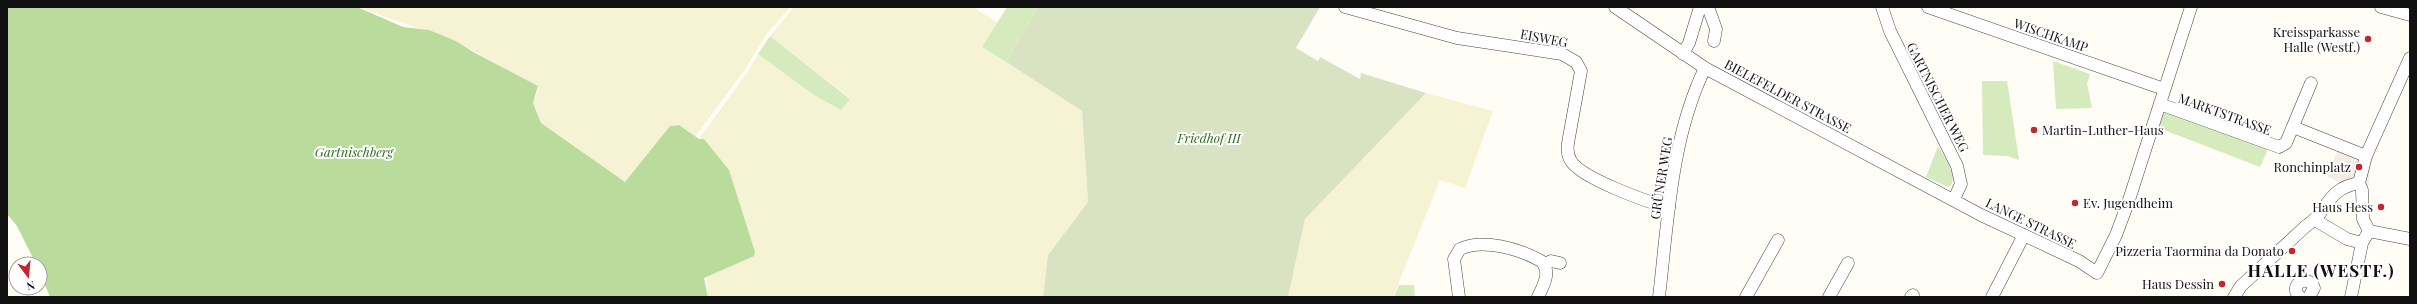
<svg xmlns="http://www.w3.org/2000/svg" width="2417" height="304" viewBox="0 0 2417 304" font-family="'Playfair Display',serif">
  <rect width="100%" height="100%" fill="#fffdf5"/>
  <g fill="#f6f3d4">
    <polygon points="357,7 790,7 766,35 745,69 695,137 679,125 670,126 625,182 541,123 533,103 539,88 456,41"/>
    <polygon points="794,7 973,7 998,23 982,47 1082,111 1088,202 1048,255 1043,297 708,297 699,139 749,70 758,54 814,95 841,109 850,98 770,36"/>
    <polygon points="1426,93 1493,111 1465,188 1440,180 1393,297 1288,297 1305,219"/>
  </g>
  <g fill="#d5ebbd">
    <polygon points="1007,7 1038,7 1006,62 982,47"/>
    <polygon points="770,36 850,99 841,110 814,95 758,54"/>
    <polygon points="2053,61 2090,74 2087,84 2092,108 2056,109"/>
    <polygon points="1982,81 2007,81 2019,160 2007,156 1983,155"/>
    <polygon points="2164,111 2268,149 2260,167 2159,128"/>
    <path d="M 1938,146 C 1944,156 1956,172 1952,184 L 1948,187 L 1926,177 Z"/>
    <polygon points="1399,285 1414,285 1415,297 1394,297"/>
  </g>
  <polygon fill="#b9dc9c" points="7,7 357,7 403,27 429,30 456,41 475,53 538,86 533,103 541,123 625,182 670,126 679,125 699,139 704,139 729,170 755,252 754,256 704,278 708,297 50,297 40,273 40,264 36,264 17,226 7,214"/>
  <polygon fill="#d9e3c4" points="1038,7 1320,7 1296,48 1318,61 1320,57 1360,79 1361,73 1426,93 1305,219 1288,297 1043,297 1048,255 1088,202 1082,111 1006,62"/>
  <polygon fill="#f1ede2" points="2341,143 2374,157 2371,163 2368,190 2342,191 2336,185 2339,182 2327,176"/>
  <g fill="none" stroke-linecap="round" stroke-linejoin="round">
    <defs>
      <g id="minor">
        <path d="M 1345,7 L 1457,38 L 1562,54 L 1576,62 L 1581,71 L 1568,143 C 1567,150 1567,155 1571,161 C 1581,178 1649,203 1669,207"/>
        <polyline points="1615,7 1705,68 1981,215 2079,261 2097,273 2116,235 2128,203 2191,7"/>
        <polyline points="1708,7 1716,29 1714,41"/>
        <polyline points="1882,7 1890,31 1957,166 1961,184 1954,199"/>
        <polyline points="1928,7 2164,89"/>
        <polyline points="2381,7 2410,15"/>
        <polyline points="1683,54 1689,43 1700,7"/>
        <polyline points="2160,104 2279,147 2286,143 2311,83"/>
        <polyline points="2293,127 2366,156"/>
        <polyline points="2315,220 2347,239 2362,243"/>
        <polyline points="2369,231 2363,219 2362,190 2359,183 2366,156 2410,58"/>
        <polyline points="2369,231 2410,239"/>
        <polyline points="1544,265 1551,261 1560,263"/>
        <path d="M 1459,297 L 1454,259 L 1460,249 C 1483,238 1520,249 1541,261 C 1552,272 1543,286 1538,297"/>
        <path d="M 1659,297 C 1668,220 1671,138 1705,68"/>
        <polyline points="1746,297 1778,240"/>
        <polyline points="1829,297 1848,263"/>
        <polyline points="1911,297 1913,295"/>
        <polyline points="1992,297 2024,235"/>
        <path d="M 2234,297 L 2241,286 L 2306,226 C 2329,212 2325,189 2359,183"/>
        <path d="M 2300,297 C 2287,286 2308,272 2314,288 L 2309,297"/>
        <polyline points="2351,297 2362,243 2369,231"/>
      </g>
    </defs>
    <use href="#minor" stroke="#444" stroke-width="13"/>
    <use href="#minor" stroke="#fff" stroke-width="12"/>
  </g>
  <g fill="#c4262e" stroke="#fff" stroke-width="1.5">
    <circle cx="2368" cy="39" r="4"/>
    <circle cx="2034" cy="130" r="4"/>
    <circle cx="2359" cy="167" r="4"/>
    <circle cx="2075" cy="203" r="4"/>
    <circle cx="2381" cy="207" r="4"/>
    <circle cx="2292" cy="251" r="4"/>
    <circle cx="2222" cy="284" r="4"/>
  </g>
  <g text-anchor="middle" stroke-width="4" stroke-linejoin="round" paint-order="stroke">
    <g font-size="13" fill="#111" stroke="#fff" text-anchor="end">
      <text x="2360" y="37">Kreissparkasse<tspan x="2360" dy="15">Halle (Westf.)</tspan></text>
      <text x="2042" y="135" text-anchor="start">Martin-Luther-Haus</text>
      <text x="2351" y="172">Ronchinplatz</text>
      <text x="2083" y="208" text-anchor="start">Ev. Jugendheim</text>
      <text x="2373" y="212">Haus Hess</text>
      <text x="2284" y="256">Pizzeria Taormina da Donato</text>
      <text x="2214" y="289">Haus Dessin</text>
    </g>
    <g font-size="13" fill="#111" stroke="#fff">
      <text transform="translate(2051 35) rotate(19)" y="5">WISCHKAMP</text>
      <text transform="translate(1544 38) rotate(11)" y="5">EISWEG</text>
      <text transform="translate(1788 96) rotate(28)" y="5">BIELEFELDER STRASSE</text>
      <text transform="translate(1938 97) rotate(63)" y="5">GARTNISCHER WEG</text>
      <text transform="translate(2225 114) rotate(20)" y="5">MARKTSTRASSE</text>
      <text transform="translate(1661 178) rotate(-81)" y="5">GRÜNER WEG</text>
      <text transform="translate(2031 223) rotate(26)" y="5">LANGE STRASSE</text>
    </g>
    <g font-size="13" font-style="italic" fill="#2f6b1f" stroke="#fff">
      <text x="1209" y="143">Friedhof III</text>
      <text x="354" y="157">Gartnischberg</text>
    </g>
    <g font-size="17" font-weight="bold" letter-spacing="1" fill="#111" stroke="#fff">
      <text x="2321" y="277">HALLE (WESTF.)</text>
    </g>
  </g>
  <rect width="2417" height="304" fill="none" stroke="#111111" stroke-width="16"/>
  <g transform="translate(28 276) rotate(164)"><circle r="19" fill="#ffffff" stroke="#a0a0a0"/>
  <path d="M0-3L7 15L0 10L-7 15Z" fill="#c4262e"/>
  <text y="-6" font-size="11" font-weight="bold" text-anchor="middle" fill="#111111">N</text>
  </g>
</svg>
